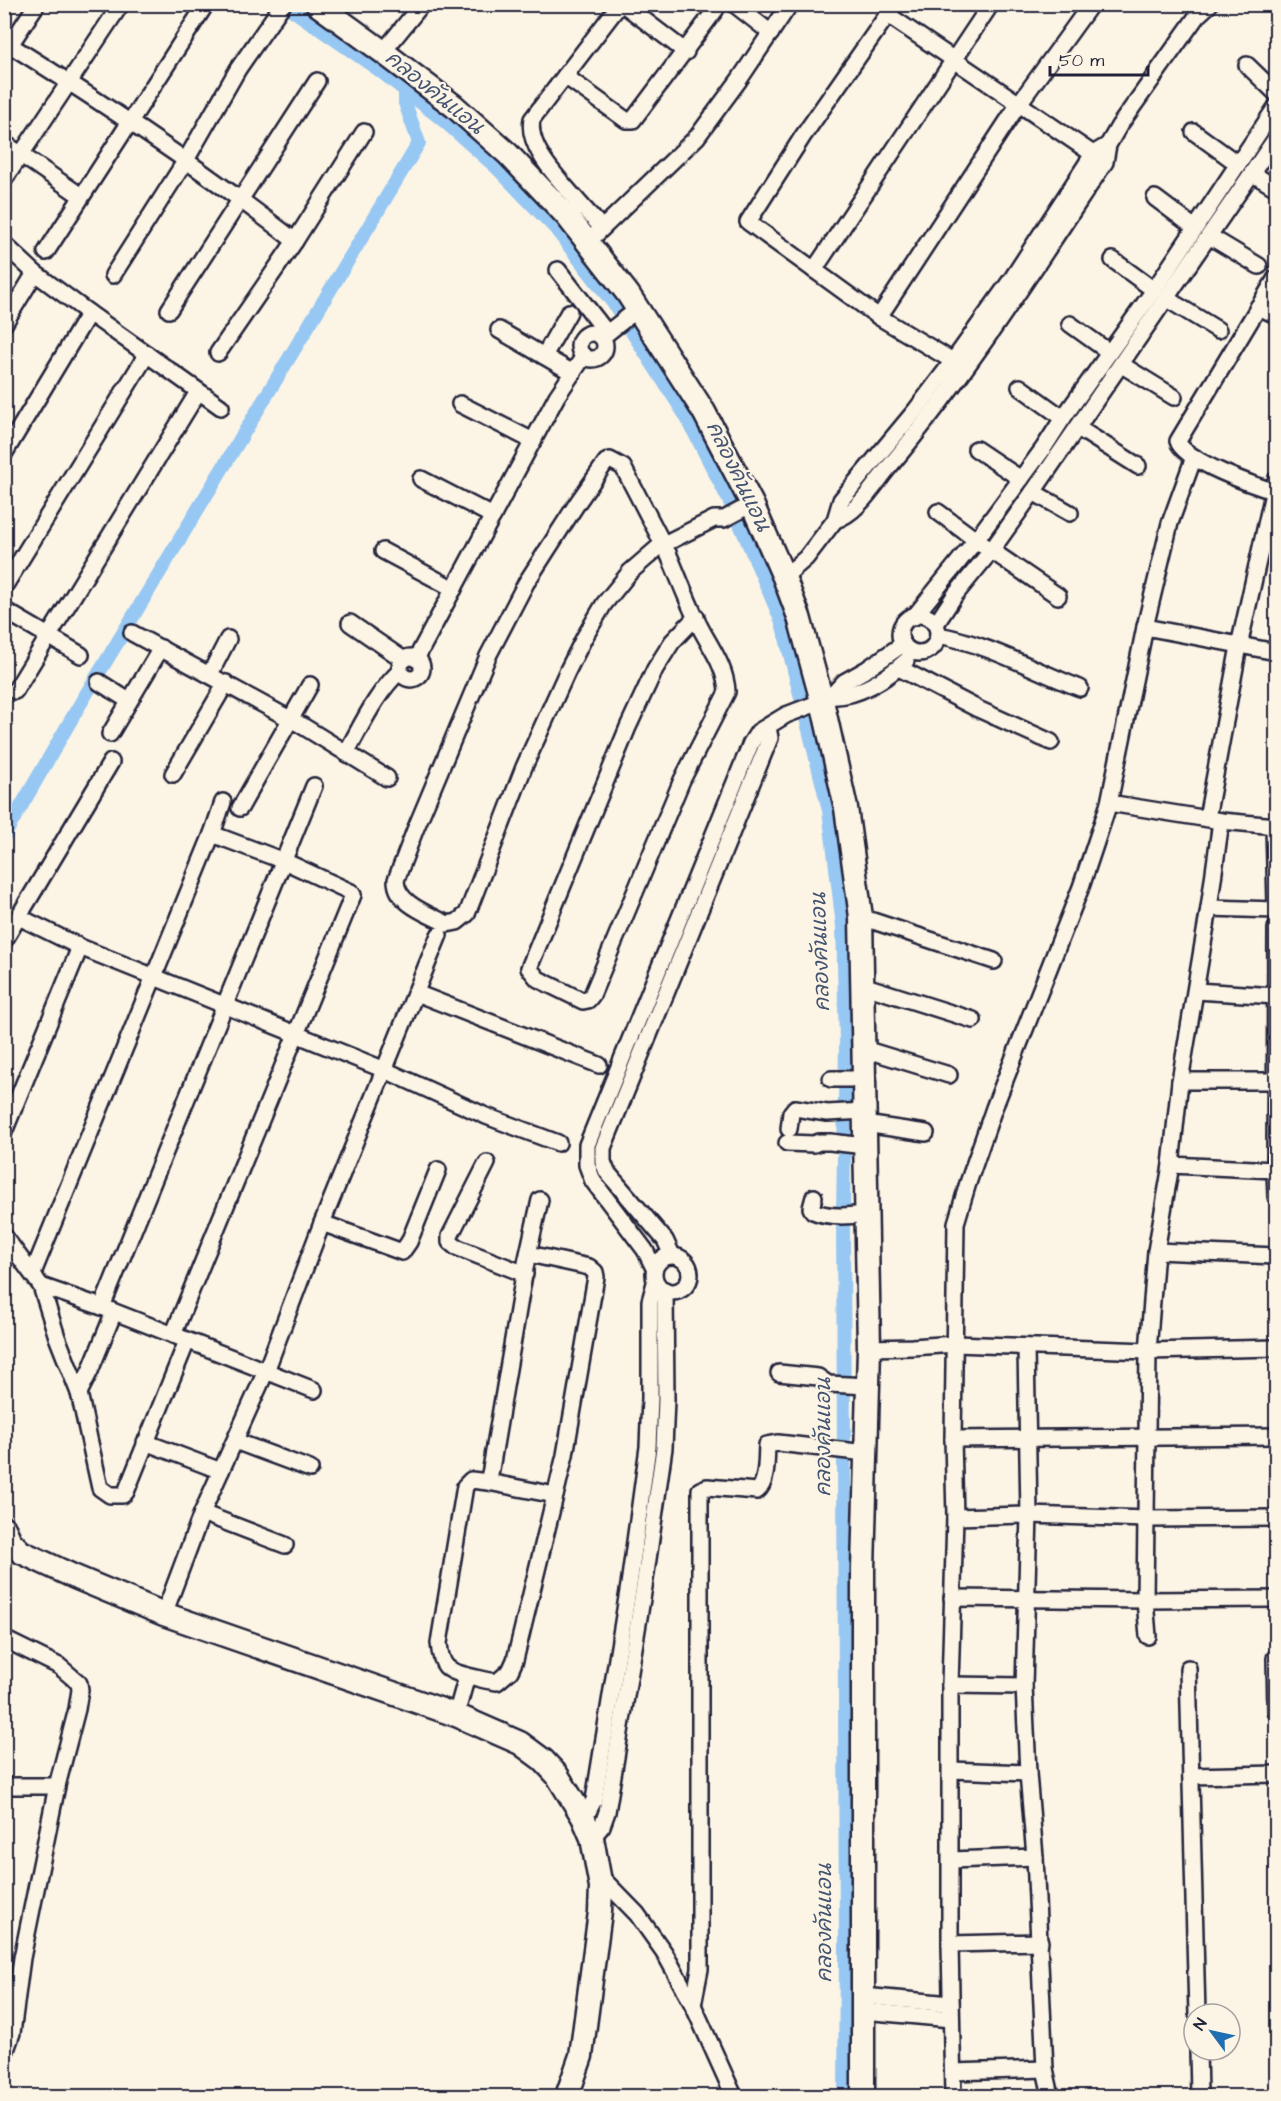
<svg xmlns="http://www.w3.org/2000/svg" width="1281" height="2101" viewBox="0 0 1281 2101" font-family="'Architects Daughter','Playpen Sans Thai',sans-serif">
  <rect width="100%" height="100%" fill="#fcf5e5"/>
  <filter id="ink" filterUnits="userSpaceOnUse"><feTurbulence type="fractalNoise" baseFrequency=".0167" numOctaves="2"/><feDisplacementMap in="SourceGraphic" scale="12" xChannelSelector="R" yChannelSelector="G"/><feConvolveMatrix kernelMatrix="1 2 1 2 8 2 1 2 1" color-interpolation-filters="sRGB"/></filter>
  <g filter="url(#ink)">
    <g fill="none" stroke-linecap="round" stroke-linejoin="round">
      <g stroke="#97c7f3" stroke-width="14">
        <polyline points="284,4 379,70 443,120 496,167 555,228 614,304 686,416 734,510 782,622 829,810 843,926 846,1043 843,1212 846,1949 845,2096"/>
        <polyline points="4,836 79,706 419,143 405,103 405,85"/>
      </g>
      <defs>
        <g id="street">
          <polyline points="623,4 686,52"/>
          <polyline points="734,4 771,33"/>
          <polyline points="895,4 803,136 748,222 879,317 953,361"/>
          <polyline points="888,15 1093,154"/>
          <polyline points="10,45 37,4"/>
          <polyline points="383,52 422,4"/>
          <path d="M 4,54 L 10,45 C 108,106 204,170 295,241"/>
          <polyline points="1247,65 1276,93"/>
          <polyline points="565,76 626,120 633,120 716,9"/>
          <polyline points="1194,132 1238,164"/>
          <polyline points="4,143 81,196"/>
          <polyline points="1253,174 1276,188"/>
          <polyline points="4,180 121,4"/>
          <polyline points="1155,198 1195,228"/>
          <polyline points="581,205 602,228"/>
          <path d="M 567,216 L 581,205 C 563,183 526,149 532,119 L 620,4"/>
          <polyline points="1209,236 1259,266"/>
          <polyline points="588,242 697,137 739,80 790,4"/>
          <polyline points="4,244 35,273 89,313 221,407"/>
          <polyline points="46,252 206,4"/>
          <polyline points="1113,260 1154,290"/>
          <polyline points="558,270 607,333"/>
          <polyline points="814,270 991,4"/>
          <polyline points="113,275 186,160 238,69 283,4"/>
          <path d="M 1276,278 L 1178,441 C 1183,461 1256,486 1276,492"/>
          <polyline points="1167,299 1218,330"/>
          <polyline points="1258,307 1276,315"/>
          <polyline points="169,310 317,81"/>
          <polyline points="879,317 1018,105 1091,4"/>
          <polyline points="4,324 35,273"/>
          <polyline points="1070,324 1109,352"/>
          <polyline points="499,330 573,373"/>
          <circle cx="592" cy="346" r="13"/>
          <polyline points="602,337 638,309"/>
          <polyline points="218,353 295,241 364,132"/>
          <polyline points="544,356 569,312"/>
          <polyline points="1122,365 1174,397"/>
          <polyline points="1020,387 1063,418"/>
          <polyline points="460,404 533,441"/>
          <polyline points="1078,428 1138,466"/>
          <polyline points="976,449 1021,479"/>
          <polyline points="4,454 89,313"/>
          <polyline points="421,479 493,516"/>
          <polyline points="1033,492 1070,513"/>
          <polyline points="938,512 976,540 1058,596"/>
          <path d="M 835,520 C 857,514 874,485 889,467 C 969,371 1036,266 1105,162 L 1108,145 L 1119,126 L 1197,16 L 1210,4"/>
          <path d="M 663,544 L 623,467 L 610,460 L 606,462 L 578,502 L 526,583 L 488,656 L 415,830 L 396,880 C 396,904 429,914 447,924 L 457,922 L 467,914 L 524,767 L 567,672 L 584,638 L 604,604 L 630,572 L 660,546 L 714,519 L 724,519 L 752,504"/>
          <polyline points="383,551 454,589"/>
          <path d="M 668,553 C 678,576 687,600 698,623 C 709,646 726,666 727,692 L 682,780 L 592,995 L 588,1000 L 583,1001 L 538,979 L 529,968 L 628,727 L 655,669 L 672,642 L 696,617"/>
          <polyline points="784,577 806,558 835,520 841,500 915,411 953,361 1013,277 1093,154 1108,145"/>
          <polyline points="4,587 147,354"/>
          <polyline points="4,610 81,655"/>
          <circle cx="919" cy="634" r="19"/>
          <polyline points="914,617 976,540 1043,449 1063,418 1154,290 1276,107"/>
          <polyline points="350,623 404,660"/>
          <polyline points="936,624 955,595 991,551 1033,492 1276,138"/>
          <polyline points="1145,627 1276,652"/>
          <polyline points="132,633 301,725 387,778"/>
          <path d="M 938,635 C 988,644 1033,670 1080,688"/>
          <circle cx="411" cy="668" r="11"/>
          <polyline points="416,659 557,396 584,356"/>
          <polyline points="899,668 978,709 1051,742"/>
          <polyline points="210,674 228,639"/>
          <polyline points="99,682 129,701"/>
          <polyline points="15,691 198,392"/>
          <path d="M 831,696 C 857,698 887,678 906,661"/>
          <polyline points="110,734 161,648"/>
          <path d="M 346,753 C 362,725 376,693 400,671"/>
          <polyline points="173,774 226,683"/>
          <polyline points="1109,803 1221,821 1276,826"/>
          <polyline points="240,808 310,685"/>
          <polyline points="1207,818 1239,646 1276,480"/>
          <polyline points="1274,826 1276,905"/>
          <polyline points="1209,908 1276,910"/>
          <polyline points="19,917 80,947 385,1070 486,1116 558,1143"/>
          <polyline points="861,917 994,961"/>
          <polyline points="1276,928 1275,1170 1276,1197"/>
          <polyline points="4,941 111,762"/>
          <polyline points="862,985 973,1020"/>
          <polyline points="1196,991 1276,996"/>
          <polyline points="416,993 599,1065"/>
          <polyline points="864,1049 949,1075"/>
          <polyline points="831,1079 865,1079"/>
          <polyline points="1180,1081 1276,1081"/>
          <polyline points="865,1124 926,1133"/>
          <polyline points="789,1129 791,1113 795,1108 827,1113 865,1111"/>
          <polyline points="4,1132 80,947"/>
          <polyline points="787,1143 814,1144 819,1142 830,1142 865,1146"/>
          <polyline points="487,1163 450,1236 450,1242 456,1247 525,1274"/>
          <polyline points="1171,1165 1275,1170"/>
          <path d="M 814,1197 L 811,1208 L 813,1211 C 829,1218 850,1216 867,1214"/>
          <polyline points="322,1223 402,1252 409,1242 438,1170"/>
          <polyline points="4,1236 41,1286 57,1337 79,1393 100,1488 110,1495 123,1495 126,1492 187,1341"/>
          <polyline points="1156,1251 1276,1256"/>
          <path d="M 529,1254 L 589,1267 L 595,1272 L 596,1277 L 565,1455 L 515,1660 L 510,1671 L 497,1682 C 487,1681 478,1678 468,1676 C 446,1671 441,1666 439,1643 L 465,1486 L 471,1480 L 488,1482 L 491,1469 L 526,1263 L 540,1200"/>
          <polyline points="672,1255 665,1240 607,1172 603,1162 603,1148 770,738 768,727"/>
          <circle cx="672" cy="1274" r="18"/>
          <polyline points="654,1268 645,1250 593,1181 587,1165 587,1145 751,743 758,732 786,715 815,704 831,696 844,682 867,669 903,644"/>
          <polyline points="33,1273 212,834 223,802"/>
          <polyline points="41,1286 102,1307 314,1390"/>
          <polyline points="102,1307 314,786"/>
          <polyline points="173,1335 353,895 351,892 284,861 212,834"/>
          <polyline points="869,1348 912,1347 955,1344 1148,1351 1276,1348"/>
          <polyline points="1026,1348 1029,1515 1024,1686 1028,1773 1035,1857 1045,2069 1051,2096"/>
          <polyline points="779,1373 818,1377 828,1384 868,1386"/>
          <polyline points="79,1393 90,1371 114,1312"/>
          <polyline points="953,1439 1276,1436"/>
          <polyline points="235,1441 310,1469"/>
          <polyline points="145,1442 221,1471"/>
          <polyline points="488,1482 555,1495"/>
          <polyline points="202,1513 285,1545"/>
          <polyline points="955,1517 1029,1515 1146,1519 1276,1518"/>
          <polyline points="952,1598 1145,1600 1276,1599"/>
          <polyline points="164,1614 202,1513 266,1371 322,1223 439,935"/>
          <polyline points="1148,1636 1145,1600 1148,1351 1156,1251 1171,1165 1180,1081 1209,908 1221,821"/>
          <polyline points="4,1639 59,1666 79,1683 80,1690 77,1709 57,1786 22,1958 12,2033 6,2050"/>
          <polyline points="1275,1658 1276,1712"/>
          <polyline points="1188,1668 1197,2014"/>
          <polyline points="950,1685 1024,1686"/>
          <polyline points="456,1715 467,1676"/>
          <polyline points="951,1770 1028,1773"/>
          <polyline points="1191,1776 1276,1774"/>
          <polyline points="4,1786 57,1786"/>
          <polyline points="583,1817 588,1812 594,1800 629,1585 648,1447 650,1398 650,1301 655,1283"/>
          <polyline points="592,1838 602,1826 607,1812 644,1587 664,1448 666,1399 665,1290"/>
          <polyline points="951,1860 1035,1857"/>
          <polyline points="598,1874 637,1914 664,1952 693,2005 734,2096"/>
          <polyline points="950,1944 1040,1942"/>
          <polyline points="863,1996 951,2004"/>
          <path d="M 693,2005 L 700,1969 L 700,1490 L 707,1487 L 757,1491 C 768,1482 766,1458 767,1445 L 778,1443 L 866,1453"/>
          <polyline points="863,2011 951,2019"/>
          <polyline points="1198,2050 1199,2096"/>
          <polyline points="953,2072 1045,2069"/>
          <polyline points="953,2096 950,1944 950,1685 955,1517 953,1439 956,1223 968,1183 994,1108 1081,887 1109,803 1145,627 1170,523 1194,457"/>
        </g>
        <g id="secondary">
          <polyline points="317,4 383,52 454,106 508,154 567,216 628,294 704,412 752,504 784,577 799,617 822,701 846,808 861,917 869,1348 863,1569 863,2096"/>
          <polyline points="4,1528 10,1541 21,1552 75,1577 164,1614 456,1715 520,1743 543,1760 557,1775 583,1817 592,1838 601,1887 600,1912 581,2056 567,2096"/>
        </g>
      </defs>
      <use href="#street" stroke="#22223b" stroke-width="20"/>
      <use href="#secondary" stroke="#22223b" stroke-width="27"/>
      <use href="#street" stroke="#fcf5e5" stroke-width="15"/>
      <use href="#secondary" stroke="#fcf5e5" stroke-width="22"/>
    </g>
  </g>
  <g text-anchor="middle" stroke-width="4.5" stroke-linejoin="round" paint-order="stroke">
    <g font-size="21" font-style="italic" fill="#455472" stroke="#fcf5e5">
      <text transform="translate(435 92) rotate(39)" y="7">คลองคันแอน</text>
      <text transform="translate(739 476) rotate(64)" y="7">คลองคันแอน</text>
      <text transform="translate(820 952) rotate(-92)" y="7">คลองคันแอน</text>
      <text transform="translate(823 1437) rotate(-90)" y="7">คลองคันแอน</text>
      <text transform="translate(824 1923) rotate(-90)" y="7">คลองคันแอน</text>
    </g>
  </g>
  <rect width="1281" height="2101" fill="none" stroke="#fcf5e5" stroke-width="24"/>
  <rect x="12" y="12" width="1257" height="2077" fill="none" stroke="#22223b" stroke-width="2" filter="url(#ink)"/>
  <g transform="translate(1212 2032) rotate(303)"><circle r="28" fill="#fcf5e5" stroke="#a5a1a1" stroke-width="1.5"/>
  <path d="M0-4.5L10 22L0 15L-10 22Z" fill="#1f6fb2"/>
  <text y="-9" font-size="16" font-weight="bold" text-anchor="middle" fill="#22223b">N</text>
  </g>
  <path d="M1050 66v9h98v-9" fill="none" stroke="#22223b" stroke-width="3"/>
  <text x="1059" y="66" font-size="18" fill="#22223b" stroke="#fcf5e5" stroke-width="4.5" paint-order="stroke">50 m</text>
</svg>
